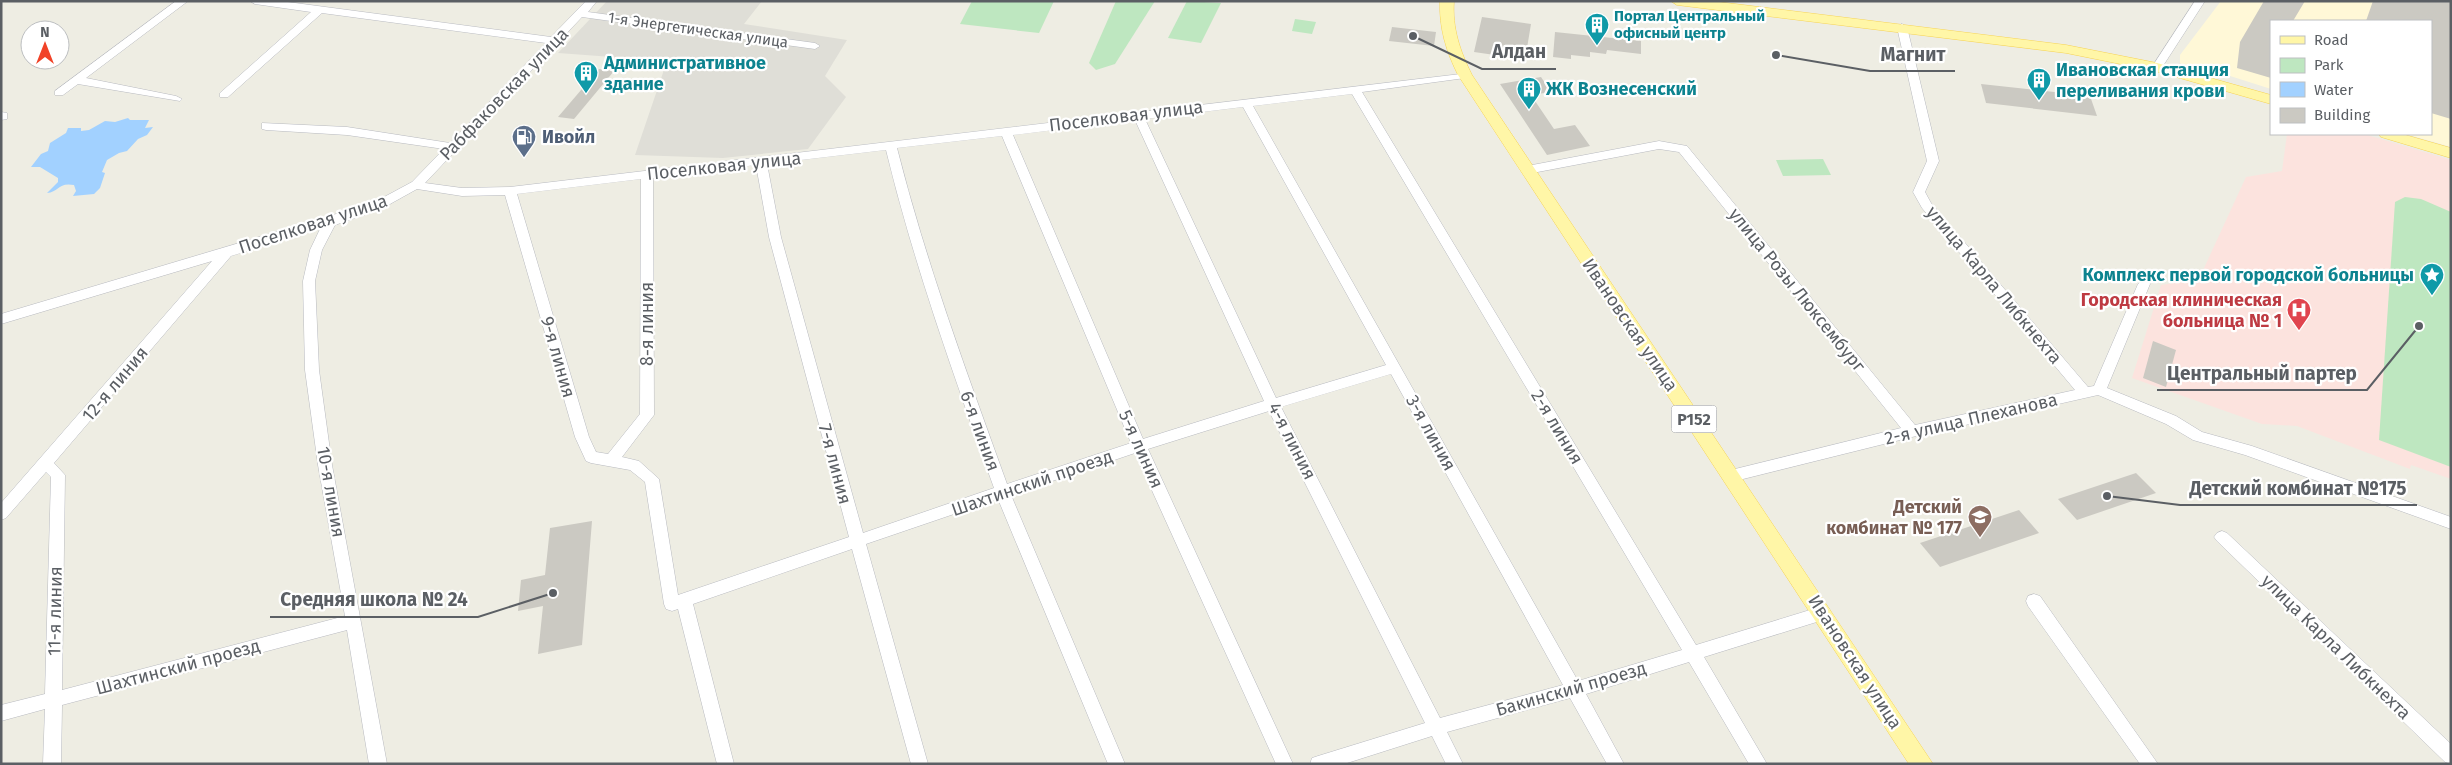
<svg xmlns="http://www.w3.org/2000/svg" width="2452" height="765" viewBox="0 0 2452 765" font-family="'Fira Sans',sans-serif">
  <rect width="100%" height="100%" fill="#eeede3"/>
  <polygon fill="#fff8d7" points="2221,1 2451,1 2451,147 2406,134 2431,134 2431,21 2271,21 2271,89 2227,75 2210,76 2189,69 2180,63 2180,55"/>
  <polygon fill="#dfded7" points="607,1 762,1 744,24 847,40 825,76 846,97 808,149 723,158 635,155 667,61 558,53"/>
  <polygon fill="#fce3de" points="2287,134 2364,134 2451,160 2451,479 2411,465 2410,469 2297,426 2262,424 2132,378 2161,285 2199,279 2246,177 2282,171"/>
  <g fill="#bee7c0">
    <polygon points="972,1 1054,1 1039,33 960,24"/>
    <polygon points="1116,1 1155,1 1115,64 1096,70 1089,63"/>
    <polygon points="1187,1 1221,3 1201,43 1168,38"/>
    <polygon points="1295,19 1316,22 1312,34 1292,31"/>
    <polygon points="1823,159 1831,175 1783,176 1776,160"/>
    <polygon points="2405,197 2421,199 2451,212 2451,467 2379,440 2395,202"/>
  </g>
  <path fill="#a2d1ff" d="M 128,118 L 130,120 L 149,120 L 145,128 L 153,127 L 147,135 L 138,139 L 127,151 L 119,153 L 107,160 L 102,172 L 105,173 L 100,188 L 94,194 L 73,196 L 76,191 L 74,185 C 58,182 59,192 47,193 L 58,182 L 58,178 L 40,167 L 31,167 L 41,154 L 48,151 L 50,143 L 66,133 L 68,128 L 81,128 L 81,131 L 89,130 L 105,121 L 115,122 Z"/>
  <g fill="#cbc9c2">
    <polygon points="2264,1 2305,1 2293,21 2271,21 2271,78 2237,68 2240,42"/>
    <polygon points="2373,1 2451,1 2451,119 2431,113 2431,21 2366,21"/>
    <polygon points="1482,17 1531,24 1526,54 1524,53 1529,60 1474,52"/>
    <polygon points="1392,27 1436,32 1434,46 1389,41"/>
    <polygon points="1555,32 1641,41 1641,54 1607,50 1606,54 1590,52 1590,57 1571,55 1571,59 1553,57"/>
    <polygon points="599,69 614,71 574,119 558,117"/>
    <polygon points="1541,77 1551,92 1531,95 1554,129 1575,125 1590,146 1547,155 1500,84"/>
    <polygon points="1981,84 2090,96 2097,116 1986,103"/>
    <polygon points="2153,341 2176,350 2166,387 2143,378"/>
    <polygon points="2136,473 2156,493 2077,520 2058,499"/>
    <polygon points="2019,510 2039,533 1940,567 1920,543"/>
    <polygon points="592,521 582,645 538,654 543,606 518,611 521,580 545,575 550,528"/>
  </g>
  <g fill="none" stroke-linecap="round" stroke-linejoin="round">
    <defs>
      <g id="minor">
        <polygon points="176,1 188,1 86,78 176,96 182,99 180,101 78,84 63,95 55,95 55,91"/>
        <path d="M 250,1 L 280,1 L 551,37 L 586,1 L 597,1 L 588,12 L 815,43 L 820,46 L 815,49 L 582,17 L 425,183 L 462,188 L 510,187 L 1469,73 L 1471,75 L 1465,78 L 1362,92 L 1696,645 L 1823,606 L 1829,608 L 1831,613 L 1829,618 L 1823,620 L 1704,657 L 1767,764 L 1749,764 L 1689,662 L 1586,694 L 1624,764 L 1607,764 L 1570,698 L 1447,732 L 1463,764 L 1446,764 L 1432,736 L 1344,764 L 1310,764 L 1312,758 L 1318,756 L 1425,723 L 1269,411 L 1148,449 L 1293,764 L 1276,764 L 1135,453 L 1011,495 L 1125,764 L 1108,764 L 998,499 L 866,544 L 928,764 L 911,764 L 852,549 L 693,604 L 734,764 L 717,764 L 678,609 L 672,611 L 666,609 L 664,604 L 645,482 L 630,470 L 591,463 L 586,461 L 575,437 L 505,195 L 462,196 L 417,189 L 381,209 L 335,225 L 322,250 L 315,281 L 319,370 L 332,465 L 387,764 L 369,764 L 347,630 L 62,705 L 61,764 L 43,764 L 45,709 L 1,721 L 1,705 L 45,694 L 51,477 L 46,472 L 6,518 L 1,520 L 1,503 L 212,261 L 1,324 L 1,314 L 373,203 L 412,182 L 444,149 L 347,135 L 266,130 L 262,129 L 262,123 L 347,127 L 450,143 L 546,43 L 322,13 L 228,97 L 220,97 L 220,93 L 311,12 L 255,4 ZM 1352,94 L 1682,650 L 1578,681 L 1253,106 ZM 1243,107 L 1386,365 L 1276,398 L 1145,119 ZM 1135,120 L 1264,401 L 1143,439 L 1013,135 ZM 1002,136 L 1131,443 L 1007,484 C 967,373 926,263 897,148 ZM 886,150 C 914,265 954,376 994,488 L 863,533 L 781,237 L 767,164 ZM 756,165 L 769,237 L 849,537 L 678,595 L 659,479 L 639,461 L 622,457 L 654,415 L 653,178 ZM 641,179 L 640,414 L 608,454 L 596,452 L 589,437 L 517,194 ZM 320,229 L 310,250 L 303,281 L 305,370 L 318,465 L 345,616 L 62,690 L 65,475 L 54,463 L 231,256 ZM 1391,374 L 1563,685 L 1440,718 L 1281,407 Z"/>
        <polygon points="2195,1 2205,1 2161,69 2153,69 2152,67"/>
        <polygon points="1902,24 1907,27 1939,161 1925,192 1931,203 2088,387 2094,386 2138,284 2144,279 2149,281 2150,284 2107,388 2176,416 2202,432 2252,446 2451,517 2451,529 2245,455 2193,440 2166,424 2098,395 1912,437 1731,482 1726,480 1724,476 1726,472 1731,470 1901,428 1679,152 1659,149 1527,174 1521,170 1527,166 1659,141 1687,146 1915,425 2075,390 1922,208 1913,192 1927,161 1897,27"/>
        <polygon points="1,112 7,113 7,119 1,120"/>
        <polygon points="2222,531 2227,533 2451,744 2451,764 2445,762 2217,541 2214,537 2217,533"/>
        <polygon points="2034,594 2040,596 2158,764 2140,764 2028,606 2026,601 2028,596"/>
      </g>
      <g id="major">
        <path d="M 1440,1 L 1454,1 C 1452,28 1460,51 1472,75 L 1933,764 L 1909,764 L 1458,75 C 1446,51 1439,28 1440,1 Z"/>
        <polygon points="1671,1 1711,1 2066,45 2157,63 2271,95 2271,104 2155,71 2066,53 1677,5"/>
        <polygon points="2379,134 2402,134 2451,148 2451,158 2381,137"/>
      </g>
    </defs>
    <use href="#minor" stroke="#b8bac0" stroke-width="1"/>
    <use href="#major" stroke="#f7d353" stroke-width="1"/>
    <use href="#minor" fill="#fff" fill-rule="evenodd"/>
    <use href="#major" fill="#fff6a7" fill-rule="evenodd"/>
  </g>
  <defs>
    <symbol id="building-pin" viewBox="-11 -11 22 30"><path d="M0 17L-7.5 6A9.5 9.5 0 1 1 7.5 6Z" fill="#0f9aa8" stroke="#fff"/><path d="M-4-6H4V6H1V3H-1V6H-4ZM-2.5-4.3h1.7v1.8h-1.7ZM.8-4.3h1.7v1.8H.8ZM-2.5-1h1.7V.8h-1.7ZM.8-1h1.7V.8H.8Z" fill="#fff"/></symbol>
    <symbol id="fuel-pin" viewBox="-11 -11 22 30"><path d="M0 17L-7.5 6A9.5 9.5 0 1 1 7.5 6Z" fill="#5c6f8a" stroke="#fff"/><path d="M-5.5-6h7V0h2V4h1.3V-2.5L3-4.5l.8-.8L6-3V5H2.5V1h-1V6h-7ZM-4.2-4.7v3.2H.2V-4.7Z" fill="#fff"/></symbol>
    <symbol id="sight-pin" viewBox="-11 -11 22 30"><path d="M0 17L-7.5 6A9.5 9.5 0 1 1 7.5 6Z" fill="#0f9aa8" stroke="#fff"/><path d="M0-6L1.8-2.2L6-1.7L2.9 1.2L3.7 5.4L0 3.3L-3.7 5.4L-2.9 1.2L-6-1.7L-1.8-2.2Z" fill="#fff"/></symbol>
    <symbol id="hospital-pin" viewBox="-11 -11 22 30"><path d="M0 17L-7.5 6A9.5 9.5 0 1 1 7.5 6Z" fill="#e0444e" stroke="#fff"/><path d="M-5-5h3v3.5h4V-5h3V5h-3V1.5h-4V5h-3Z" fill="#fff"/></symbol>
    <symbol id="school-pin" viewBox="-11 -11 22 30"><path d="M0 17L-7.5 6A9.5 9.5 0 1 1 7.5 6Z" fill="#8d6e63" stroke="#fff"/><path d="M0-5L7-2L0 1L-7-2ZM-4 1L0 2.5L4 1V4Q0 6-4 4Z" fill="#fff"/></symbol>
  </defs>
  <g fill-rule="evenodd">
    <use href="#building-pin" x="1583" y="11" width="28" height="38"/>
    <use href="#building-pin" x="572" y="59" width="28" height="38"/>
    <use href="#building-pin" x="2025" y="66" width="28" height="38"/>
    <use href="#building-pin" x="1515" y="75" width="28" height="38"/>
    <use href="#fuel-pin" x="510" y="123" width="28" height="38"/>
    <use href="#sight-pin" x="2418" y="261" width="28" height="38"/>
    <use href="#hospital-pin" x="2285" y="296" width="28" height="38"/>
    <use href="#school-pin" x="1966" y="503" width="28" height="38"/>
  </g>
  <g text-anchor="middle" stroke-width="4.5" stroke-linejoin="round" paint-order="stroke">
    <g font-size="15" font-weight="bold" fill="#0d838f" stroke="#fff" text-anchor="start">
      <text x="1614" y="21">Портал Центральный<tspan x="1614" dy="17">офисный центр</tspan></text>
    </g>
    <g font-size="15" fill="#5b5f64" stroke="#fff">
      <text transform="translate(698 30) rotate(8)" y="5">1-я Энергетическая улица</text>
    </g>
    <rect fill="#fff" stroke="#8c8f92" stroke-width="1" x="1671.5" y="405.5" width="45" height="27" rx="4"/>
    <g font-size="16" font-weight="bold" fill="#5b5f64">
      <text x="1694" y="425">Р152</text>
    </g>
    <g font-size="18" font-weight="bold" fill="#0d838f" stroke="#fff" text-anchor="start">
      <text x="604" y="69">Административное<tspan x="604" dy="21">здание</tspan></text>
      <text x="2056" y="76">Ивановская станция<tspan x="2056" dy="21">переливания крови</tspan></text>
      <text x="1546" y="95">ЖК Вознесенский</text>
      <text x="2414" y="281" text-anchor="end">Комплекс первой городской больницы</text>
    </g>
    <g font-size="18" fill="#5b5f64" stroke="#fff">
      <text transform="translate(504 94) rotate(-46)" y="6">Рабфаковская улица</text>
      <text transform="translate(1126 116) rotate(-7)" y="6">Поселковая улица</text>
      <text transform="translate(724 166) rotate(-6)" y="6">Поселковая улица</text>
      <text transform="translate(313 224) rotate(-18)" y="6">Поселковая улица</text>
      <text transform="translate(1994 285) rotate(50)" y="6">улица Карла Либкнехта</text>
      <text transform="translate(1797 290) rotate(51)" y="6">улица Розы Люксембург</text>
      <text transform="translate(647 324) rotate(-90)" y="6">8-я линия</text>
      <text transform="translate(1630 325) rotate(56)" y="6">Ивановская улица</text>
      <text transform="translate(558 357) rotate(74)" y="6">9-я линия</text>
      <text transform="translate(115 384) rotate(-50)" y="6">12-я линия</text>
      <text transform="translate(1971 419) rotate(-13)" y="6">2-я улица Плеханова</text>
      <text transform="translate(1557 427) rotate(59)" y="6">2-я линия</text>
      <text transform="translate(980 431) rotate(70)" y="6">6-я линия</text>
      <text transform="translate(1431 433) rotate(61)" y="6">3-я линия</text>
      <text transform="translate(1292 441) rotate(63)" y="6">4-я линия</text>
      <text transform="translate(1141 449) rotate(66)" y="6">5-я линия</text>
      <text transform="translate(835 464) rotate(75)" y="6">7-я линия</text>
      <text transform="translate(1032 483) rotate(-19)" y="6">Шахтинский проезд</text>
      <text transform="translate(331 492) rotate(80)" y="6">10-я линия</text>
      <text transform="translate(55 611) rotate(-89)" y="6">11-я линия</text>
      <text transform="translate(2336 647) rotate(44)" y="6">улица Карла Либкнехта</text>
      <text transform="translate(1855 662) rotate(57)" y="6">Ивановская улица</text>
      <text transform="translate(178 667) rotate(-15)" y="6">Шахтинский проезд</text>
      <text transform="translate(1571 689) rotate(-16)" y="6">Бакинский проезд</text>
    </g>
    <g font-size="18" font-weight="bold" fill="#4e5e75" stroke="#fff" text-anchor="start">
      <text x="542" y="143">Ивойл</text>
    </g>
    <g font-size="18" font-weight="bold" fill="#be3a42" stroke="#fff" text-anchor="end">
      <text x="2282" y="306">Городская клиническая<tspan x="2282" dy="21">больница № 1</tspan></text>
    </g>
    <g font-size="18" font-weight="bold" fill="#785e54" stroke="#fff" text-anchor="end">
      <text x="1962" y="513">Детский<tspan x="1962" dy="21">комбинат № 177</tspan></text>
    </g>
  </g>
  <path fill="none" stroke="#5b5f64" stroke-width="2" d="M1413 36L1482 69H1556M1776 55L1870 71H1955M2419 326L2367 390H2157M2107 496L2180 505H2417M553 593L478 617H270"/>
  <g fill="#5b5f64" stroke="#fff" stroke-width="2">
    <circle cx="1413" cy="36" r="5"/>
    <circle cx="1776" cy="55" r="5"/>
    <circle cx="2419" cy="326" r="5"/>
    <circle cx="2107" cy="496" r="5"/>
    <circle cx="553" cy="593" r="5"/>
  </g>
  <g font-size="19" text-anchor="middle" font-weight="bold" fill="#5b5f64" stroke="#fff" stroke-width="4.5" stroke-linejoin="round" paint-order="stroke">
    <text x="1519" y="58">Алдан</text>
    <text x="1913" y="61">Магнит</text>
    <text x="2262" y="380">Центральный партер</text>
    <text x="2298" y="495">Детский комбинат №175</text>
    <text x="374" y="606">Средняя школа № 24</text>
  </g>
  <rect width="2452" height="765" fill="none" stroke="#5b5f64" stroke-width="5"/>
  <rect x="2270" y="20" width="162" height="115" fill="#ffffff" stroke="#bdbfc1"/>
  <rect x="2280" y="36" width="25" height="8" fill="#fff6a7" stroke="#bdbfc1"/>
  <text x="2314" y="45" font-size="15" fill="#5b5f64">Road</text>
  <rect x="2280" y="58" width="25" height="15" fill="#bee7c0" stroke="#bdbfc1"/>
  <text x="2314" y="70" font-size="15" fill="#5b5f64">Park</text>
  <rect x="2280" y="82" width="25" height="15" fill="#a2d1ff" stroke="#bdbfc1"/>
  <text x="2314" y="95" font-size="15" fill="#5b5f64">Water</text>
  <rect x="2280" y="108" width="25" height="15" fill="#cbc9c2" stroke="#bdbfc1"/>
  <text x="2314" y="120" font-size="15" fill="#5b5f64">Building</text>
  <g transform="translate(45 45)"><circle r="24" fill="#ffffff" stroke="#bdbfc1"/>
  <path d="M0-4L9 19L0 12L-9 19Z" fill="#f14227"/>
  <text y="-8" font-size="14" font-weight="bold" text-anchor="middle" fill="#5b5f64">N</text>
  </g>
</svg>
